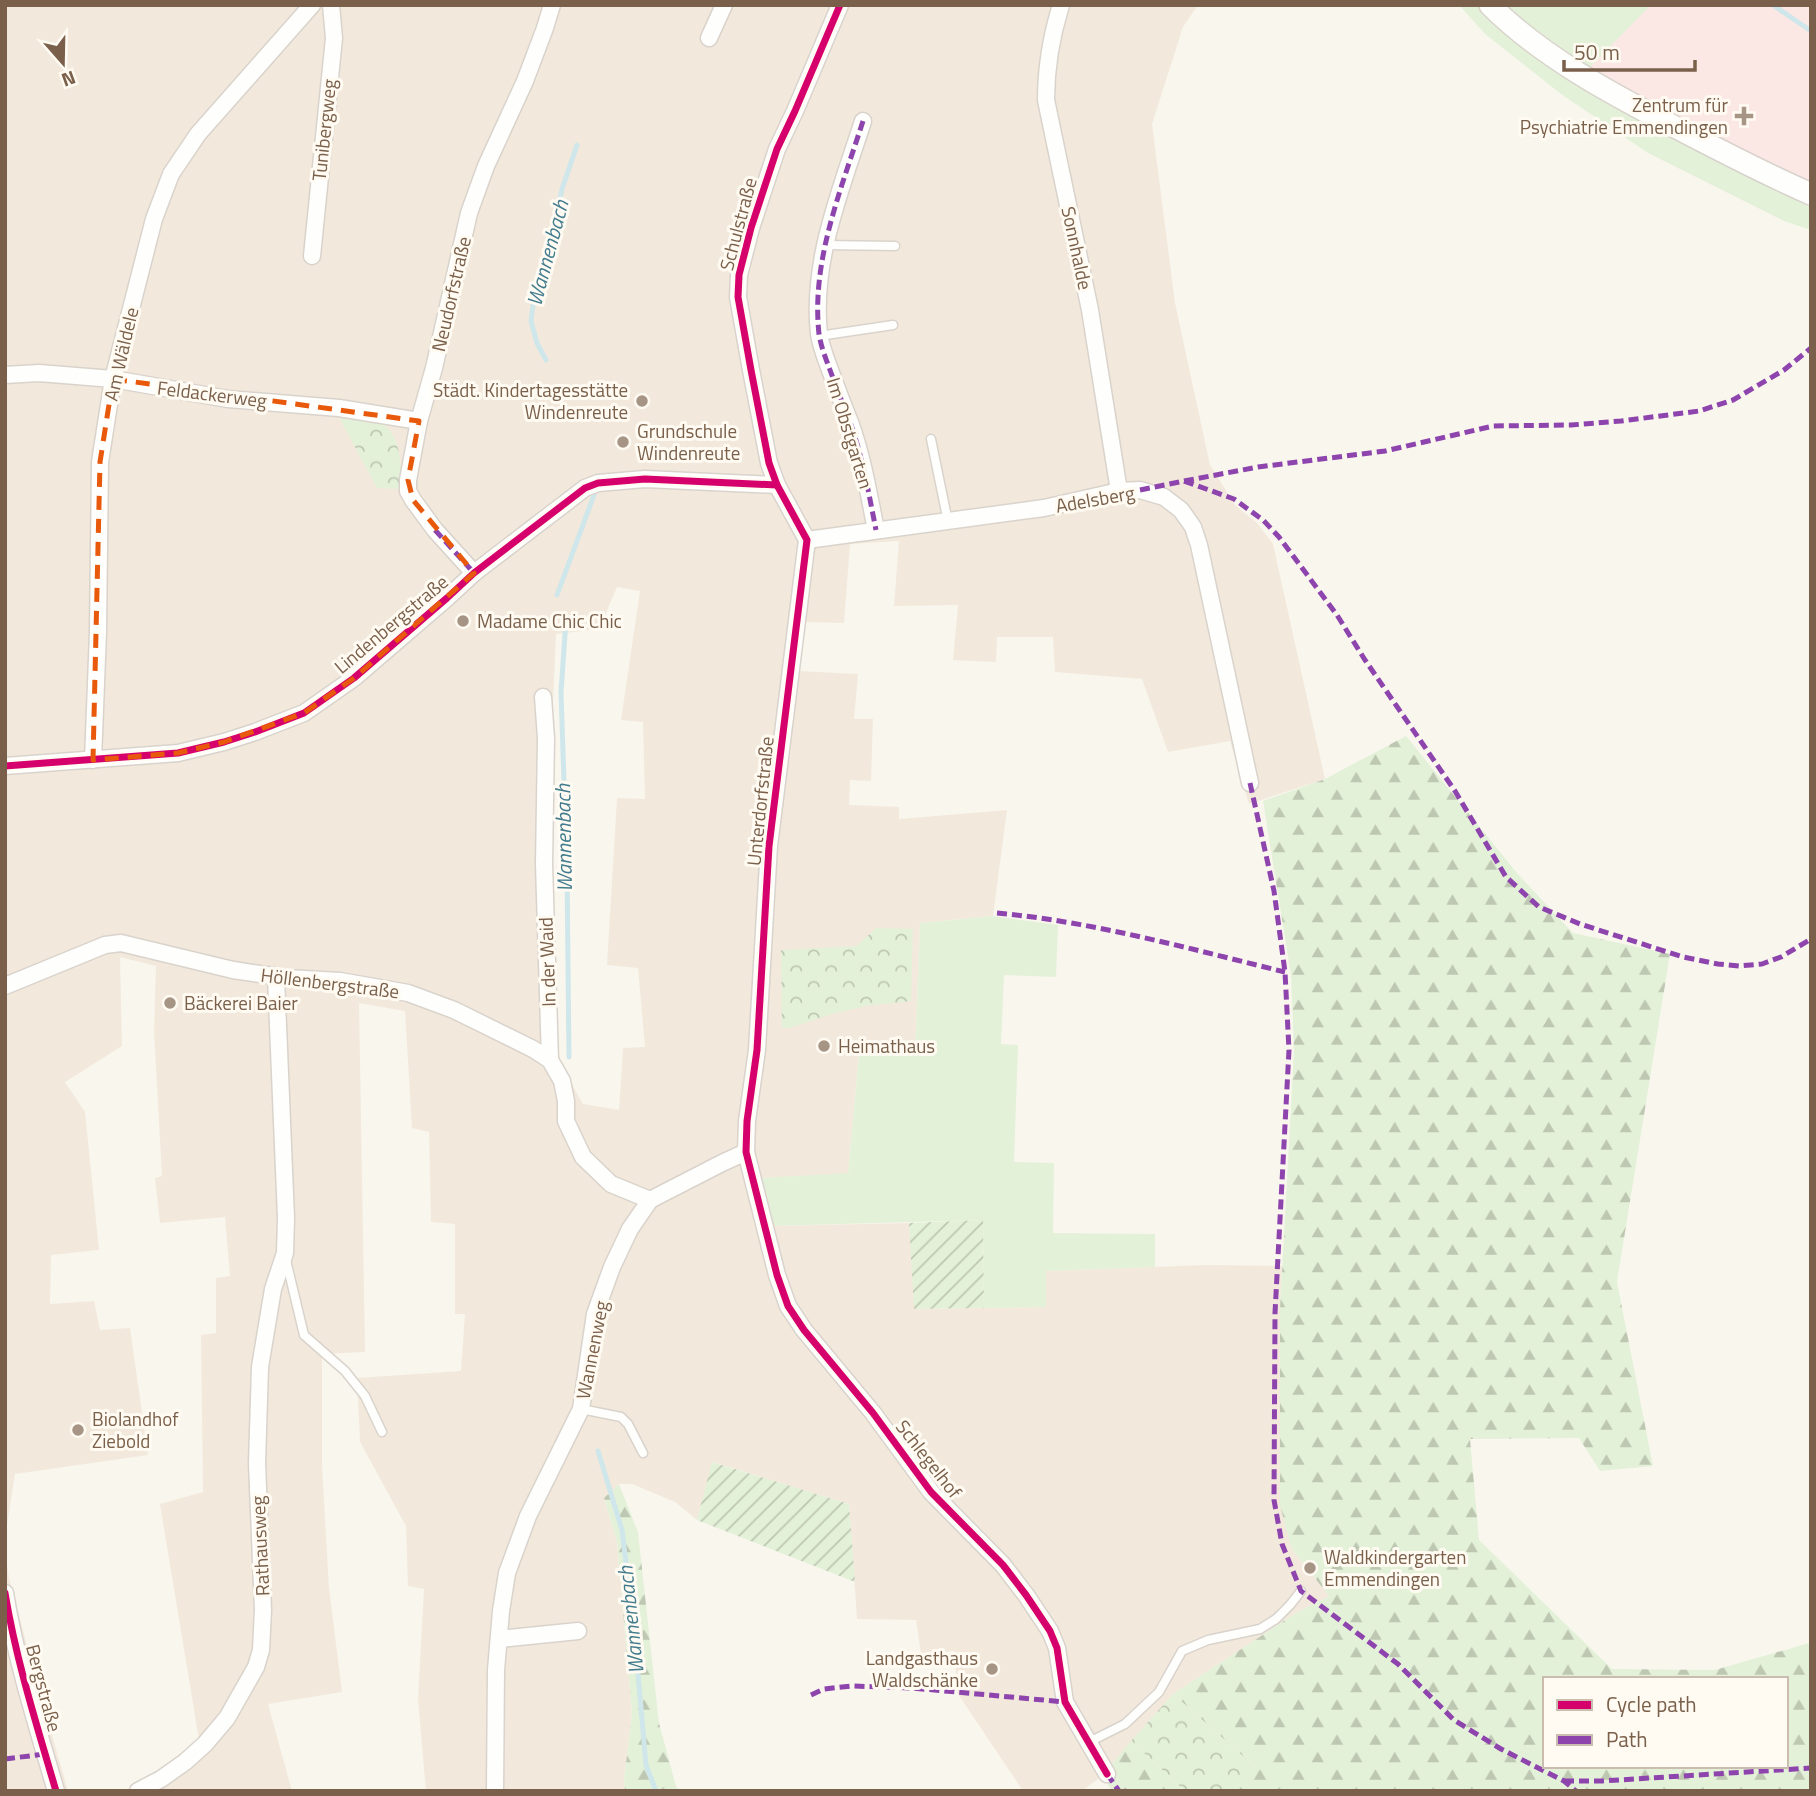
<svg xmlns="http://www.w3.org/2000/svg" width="1816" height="1796" viewBox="0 0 1816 1796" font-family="'Titillium Web',sans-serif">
  <defs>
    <pattern id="forest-firs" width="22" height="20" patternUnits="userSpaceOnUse" patternTransform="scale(1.75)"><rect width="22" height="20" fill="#e4f1d9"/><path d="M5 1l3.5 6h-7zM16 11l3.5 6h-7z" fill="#bec7b2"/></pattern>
    <pattern id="park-crowns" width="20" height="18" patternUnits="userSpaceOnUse" patternTransform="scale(1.75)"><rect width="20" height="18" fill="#e4f1d9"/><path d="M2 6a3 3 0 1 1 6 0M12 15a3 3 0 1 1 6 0" fill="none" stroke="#bec7b2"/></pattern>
    <pattern id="garden-furrows" width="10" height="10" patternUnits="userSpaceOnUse" patternTransform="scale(1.75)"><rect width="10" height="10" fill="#e4f1d9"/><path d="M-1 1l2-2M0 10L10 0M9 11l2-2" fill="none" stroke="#bec7b2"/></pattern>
  </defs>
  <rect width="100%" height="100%" fill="#f9f6ee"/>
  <g fill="#f2e9dc" fill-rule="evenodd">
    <path d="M 5,5 L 1198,5 L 1183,27 L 1152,124 L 1175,303 L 1210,465 L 1235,505 L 1257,523 L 1273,544 L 1325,779 L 1249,804 L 1230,741 L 1168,752 L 1142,679 L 1055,672 L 1053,637 L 997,637 L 996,662 L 953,660 L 958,605 L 894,606 L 899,541 L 850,544 L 844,623 L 806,622 L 799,671 L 858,674 L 854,719 L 873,719 L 871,781 L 850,780 L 849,805 L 899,807 L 899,819 L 1007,810 L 993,916 L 920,923 L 915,1056 L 859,1054 L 848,1174 L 761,1178 L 772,1226 L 909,1223 L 915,1309 L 1046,1307 L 1046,1271 L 1205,1265 L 1282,1266 L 1280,1309 L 1292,1549 L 1329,1596 L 1296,1613 L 1173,1694 L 1102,1776 L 1082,1791 L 1023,1791 L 958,1694 L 954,1651 L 921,1654 L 916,1620 L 857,1619 L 849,1504 L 713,1462 L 697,1520 L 675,1502 L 632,1484 L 619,1484 L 604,1498 L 617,1542 L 632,1713 L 624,1780 L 625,1791 L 426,1791 L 418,1699 L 424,1589 L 408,1586 L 406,1526 L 360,1442 L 357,1378 L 461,1371 L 465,1314 L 455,1314 L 455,1224 L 431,1222 L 429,1132 L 412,1128 L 405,1011 L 359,1003 L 365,1352 L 322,1354 L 322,1466 L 329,1588 L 342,1692 L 268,1704 L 292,1791 L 125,1791 L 131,1789 L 173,1765 L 199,1740 L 160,1504 L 203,1492 L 201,1335 L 216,1333 L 216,1278 L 230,1276 L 225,1217 L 160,1223 L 155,1178 L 162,1176 L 154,1032 L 156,966 L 120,957 L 122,1046 L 65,1082 L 85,1112 L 99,1250 L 51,1255 L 50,1304 L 94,1301 L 100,1330 L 130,1328 L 148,1455 L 15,1474 L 5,1538 ZM 617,587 L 640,591 L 621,720 L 643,722 L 645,799 L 617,798 L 607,965 L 638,968 L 645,1047 L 623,1048 L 619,1110 L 583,1104 L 556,1056 L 548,810 L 556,634 L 599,629 Z"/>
    <polygon points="5,1552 9,1578 36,1679 68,1791 5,1791"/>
  </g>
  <polygon fill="#fbe8e5" points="1506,5 1811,5 1811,183 1763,165 1589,67"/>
  <g fill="#e4f1d9">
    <polygon points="1459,5 1651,5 1590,67 1763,165 1811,183 1811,230 1784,221 1648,153 1561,94 1485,34"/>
    <polygon points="993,916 1058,925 1056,977 1004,975 1001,1044 1018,1045 1014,1162 1054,1163 1053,1233 1155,1234 1155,1267 1046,1271 1046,1307 984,1308 983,1220 771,1226 761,1178 848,1173 859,1054 915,1056 920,923"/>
  </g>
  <g fill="url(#forest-firs)" fill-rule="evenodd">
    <path d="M 1406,736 L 1517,873 L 1573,933 L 1670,954 L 1617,1282 L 1653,1466 L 1600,1471 L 1579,1438 L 1470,1439 L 1479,1540 L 1612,1669 L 1715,1670 L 1809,1643 L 1811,1646 L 1811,1791 L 1234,1791 L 1254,1766 L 1173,1694 L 1296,1613 L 1329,1596 L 1292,1549 L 1280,1506 L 1280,1309 L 1294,1051 L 1291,975 L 1263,801 L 1325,779 ZM 1545,1679 L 1786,1679 L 1786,1766 L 1545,1766 Z"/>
    <polygon points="619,1484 638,1532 659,1723 676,1786 680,1791 625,1791 624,1780 632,1713 617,1542 604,1498"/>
    <polygon points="1131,1741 1185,1791 1112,1791 1102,1776"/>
  </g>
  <g fill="url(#park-crowns)">
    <path d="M 340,419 C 351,419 365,417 374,420 C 403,429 400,465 402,489 L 377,488 Z"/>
    <polygon points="876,928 913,929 911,1001 866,1006 831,1014 789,1028 782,1028 781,950 857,946"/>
    <polygon points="1173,1694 1255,1767 1234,1791 1185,1791 1131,1741"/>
  </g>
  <g fill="url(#garden-furrows)">
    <polygon points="983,1220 984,1308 914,1309 909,1223"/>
    <polygon points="712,1462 849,1504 855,1582 697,1520"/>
  </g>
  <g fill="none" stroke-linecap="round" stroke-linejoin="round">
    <g stroke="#cfe6ea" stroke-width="5">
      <polyline points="1773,5 1811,31"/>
      <polyline points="546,360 537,343 531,321 534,297 551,243 562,189 577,145"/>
      <polyline points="557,595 594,495"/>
      <polyline points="566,620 561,692 567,872 569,1057"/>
      <polyline points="598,1451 622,1530 634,1628 646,1765 656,1791"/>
    </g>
    <defs>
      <g id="service">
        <polyline points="824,245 895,246"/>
        <polyline points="819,336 893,325"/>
        <polyline points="931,439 948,522"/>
        <polyline points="286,1260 304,1335 345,1371 365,1396 382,1432"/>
        <polyline points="581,1409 621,1417 628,1424 643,1453"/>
        <polyline points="1089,1742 1125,1724 1159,1692 1182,1651 1208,1640 1260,1629 1276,1619 1290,1605 1301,1591"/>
      </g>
      <g id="minor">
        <polyline points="840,5 795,111 777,149 751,228 739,275 738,297 751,370 769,463 777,485 807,540 769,846 757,1050 747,1121 746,1152 777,1275 788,1306 804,1330 873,1413 931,1492 1003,1565 1026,1595 1050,1631 1057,1648 1065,1702 1107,1774"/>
        <path d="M 1061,5 C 1051,37 1046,67 1046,100 L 1090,310 L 1119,491"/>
        <polyline points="709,38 724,5"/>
        <path d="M 863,121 C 841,190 811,261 819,334 C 821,347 826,359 830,370 C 837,389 844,407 851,425 C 863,459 869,495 876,530"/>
        <polyline points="312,256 334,38 331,5"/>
        <polyline points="5,375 39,373 113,379 228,399 339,408 419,421"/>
        <polyline points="807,540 1044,508 1119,491 1140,490 1164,497 1181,510 1193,527 1199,545 1250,783"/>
        <polyline points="474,573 435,530 413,500 408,491 408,480 419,421 434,368 469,213 486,166 525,81 545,28 552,5"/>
        <polyline points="543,697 546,738 544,864 550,1060"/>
        <polyline points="93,760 98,632 100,462 113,379 154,219 171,174 198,134 312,5"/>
        <polyline points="5,766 178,753 224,742 255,732 304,713 354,678 447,598 474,573 585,488 598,483 645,479 777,485"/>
        <polyline points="5,986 105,945 121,943 233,970 286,978 340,981 408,993 454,1010 533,1049 550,1060 562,1081 566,1101 566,1121 583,1157 611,1184 650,1200"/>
        <path d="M 5,1593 C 16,1660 37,1726 56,1791"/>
        <polyline points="499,1639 578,1631"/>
        <polyline points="138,1791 161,1779 185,1762 205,1744 227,1718 256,1667 261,1650 263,1610 257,1463 260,1367 273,1289 285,1253 286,1218 276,977"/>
        <polyline points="495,1791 496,1670 501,1611 507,1573 528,1516 581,1409 595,1314 612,1267 630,1229 650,1200 722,1163 746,1152"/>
      </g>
      <path id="tertiary" d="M 1490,5 C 1542,57 1612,94 1677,128 C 1721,151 1765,174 1811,194"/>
    </defs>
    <use href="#service" stroke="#d9d3cc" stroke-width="11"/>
    <use href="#minor" stroke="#d9d3cc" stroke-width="19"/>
    <use href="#tertiary" stroke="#d9d3cc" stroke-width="24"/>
    <use href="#service" stroke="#fefefc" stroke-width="8"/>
    <use href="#minor" stroke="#fefefc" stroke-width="16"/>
    <use href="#tertiary" stroke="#fefefc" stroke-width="21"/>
    <g stroke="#8e44ad" stroke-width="5" stroke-dasharray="10 5" stroke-linecap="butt">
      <path d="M 863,121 C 841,190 811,261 819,334 C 821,347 826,359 830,370 C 837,389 844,407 851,425 C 863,459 869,495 876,530"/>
      <polyline points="1184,481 1258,467 1385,451 1493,426 1571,425 1621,421 1699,411 1733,400 1784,370 1811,348"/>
      <polyline points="1140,490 1184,481 1234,499 1263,520 1279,537 1337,615 1365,660 1455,791 1506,877 1539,907 1580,924 1683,957 1718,964 1739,966 1762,964 1781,957 1811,939"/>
      <polyline points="435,530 474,573"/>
      <polyline points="1250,783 1274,891 1285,972 1289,1050 1275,1313 1274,1500 1282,1544 1301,1591 1398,1664 1454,1720 1501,1749 1564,1781 1576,1791"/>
      <path d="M 997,913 C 1095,922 1190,949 1285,972"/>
      <polyline points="811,1695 824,1689 851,1686 912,1688 1065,1702"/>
      <polyline points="5,1759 45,1754"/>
      <polyline points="1107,1774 1119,1791"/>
      <polyline points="1564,1781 1602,1781 1811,1768"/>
    </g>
    <defs>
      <g id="cycleway">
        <polyline points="840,5 795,111 777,149 751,228 739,275 738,297 751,370 769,463 777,485 807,540 769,846 757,1050 747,1121 746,1152 777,1275 788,1306 804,1330 873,1413 931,1492 1003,1565 1026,1595 1050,1631 1057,1648 1065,1702 1107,1774"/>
        <polyline points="5,766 178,753 224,742 255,732 304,713 354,678 447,598 474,573 585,488 598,483 645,479 777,485"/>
        <path d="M 5,1593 C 16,1660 37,1726 56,1791"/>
      </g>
    </defs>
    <use href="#cycleway" stroke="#fffbf2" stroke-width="11"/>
    <use href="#cycleway" stroke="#d6006c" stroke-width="7"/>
  </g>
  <path fill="none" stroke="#e8590c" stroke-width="5" stroke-dasharray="14 9" stroke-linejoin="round" d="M 113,379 L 419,421 L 408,480 L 413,500 L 474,573 L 354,678 L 304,713 L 224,742 L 178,753 L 93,760 L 100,462 Z"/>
  <g fill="#a69484" stroke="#fffbf2" stroke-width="2.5">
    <path d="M1740.5 105.5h7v7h7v7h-7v7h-7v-7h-7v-7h7z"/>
    <circle cx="642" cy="401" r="7"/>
    <circle cx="623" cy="442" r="7"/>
    <circle cx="463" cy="621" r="7"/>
    <circle cx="170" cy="1003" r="7"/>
    <circle cx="824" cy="1046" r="7"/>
    <circle cx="78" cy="1430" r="7"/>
    <circle cx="1310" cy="1568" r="7"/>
    <circle cx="992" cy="1669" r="7"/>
  </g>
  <g text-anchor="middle" stroke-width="6" stroke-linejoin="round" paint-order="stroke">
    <g font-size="19" fill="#7a604b" stroke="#fffbf2" text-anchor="start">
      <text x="1728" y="112" text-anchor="end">Zentrum für<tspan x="1728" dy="22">Psychiatrie Emmendingen</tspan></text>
      <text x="628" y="397" text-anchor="end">Städt. Kindertagesstätte<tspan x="628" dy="22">Windenreute</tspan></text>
      <text x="637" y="438">Grundschule<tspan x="637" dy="22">Windenreute</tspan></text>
      <text x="477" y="628">Madame Chic Chic</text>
      <text x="184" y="1010">Bäckerei Baier</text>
      <text x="838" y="1053">Heimathaus</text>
      <text x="92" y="1426">Biolandhof<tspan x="92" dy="22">Ziebold</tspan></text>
      <text x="1324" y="1564">Waldkindergarten<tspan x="1324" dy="22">Emmendingen</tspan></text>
      <text x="978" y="1665" text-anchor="end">Landgasthaus<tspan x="978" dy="22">Waldschänke</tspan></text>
    </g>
    <g font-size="19" fill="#7a604b" stroke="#fffbf2">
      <text transform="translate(324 130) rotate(-84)" y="7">Tunibergweg</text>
      <text transform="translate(738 224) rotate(-75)" y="7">Schulstraße</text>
      <text transform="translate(1077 248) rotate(78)" y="7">Sonnhalde</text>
      <text transform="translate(451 294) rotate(-77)" y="7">Neudorfstraße</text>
      <text transform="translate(121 354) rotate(-77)" y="7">Am Wäldele</text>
      <text transform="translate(212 394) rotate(7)" y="7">Feldackerweg</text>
      <text transform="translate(850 433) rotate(73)" y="7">Im Obstgarten</text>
      <text transform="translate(1095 499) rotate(-10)" y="7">Adelsberg</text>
      <text transform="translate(391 624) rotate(-40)" y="7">Lindenbergstraße</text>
      <text transform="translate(760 801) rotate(-84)" y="7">Unterdorfstraße</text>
      <text transform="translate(547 962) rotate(-92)" y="7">In der Waid</text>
      <text transform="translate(330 983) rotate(7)" y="7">Höllenbergstraße</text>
      <text transform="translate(592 1350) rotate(-79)" y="7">Wannenweg</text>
      <text transform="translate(929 1459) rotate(52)" y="7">Schlegelhof</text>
      <text transform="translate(260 1546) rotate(-93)" y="7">Rathausweg</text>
      <text transform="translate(44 1688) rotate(75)" y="7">Bergstraße</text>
    </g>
    <g font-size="21" font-style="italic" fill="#437c8e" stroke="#fffbf2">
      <text transform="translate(548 253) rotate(-75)" y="7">Wannenbach</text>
      <text transform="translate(564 838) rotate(-91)" y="7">Wannenbach</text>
      <text transform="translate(631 1620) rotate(-96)" y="7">Wannenbach</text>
    </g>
  </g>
  <rect width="1816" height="1796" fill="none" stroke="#7a604b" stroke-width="14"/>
  <rect x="1543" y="1677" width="245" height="91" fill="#fffbf2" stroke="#cabdaf" stroke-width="2"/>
  <rect x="1557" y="1700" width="35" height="10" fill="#d6006c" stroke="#cabdaf" stroke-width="2"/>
  <text x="1606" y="1712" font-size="21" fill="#7a604b">Cycle path</text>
  <rect x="1557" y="1735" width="35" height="10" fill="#8e44ad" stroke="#cabdaf" stroke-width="2"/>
  <text x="1606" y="1747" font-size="21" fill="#7a604b">Path</text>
  <g transform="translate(63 63) rotate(160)" stroke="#fffbf2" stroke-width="5" paint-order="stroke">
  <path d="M0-5L12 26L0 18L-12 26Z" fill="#7a604b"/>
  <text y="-10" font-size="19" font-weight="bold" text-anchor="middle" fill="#7a604b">N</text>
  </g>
  <path d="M1564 60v10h131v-10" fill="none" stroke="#7a604b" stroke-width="3.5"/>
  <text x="1574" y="60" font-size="21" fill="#7a604b" stroke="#fffbf2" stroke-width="5" paint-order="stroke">50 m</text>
</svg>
